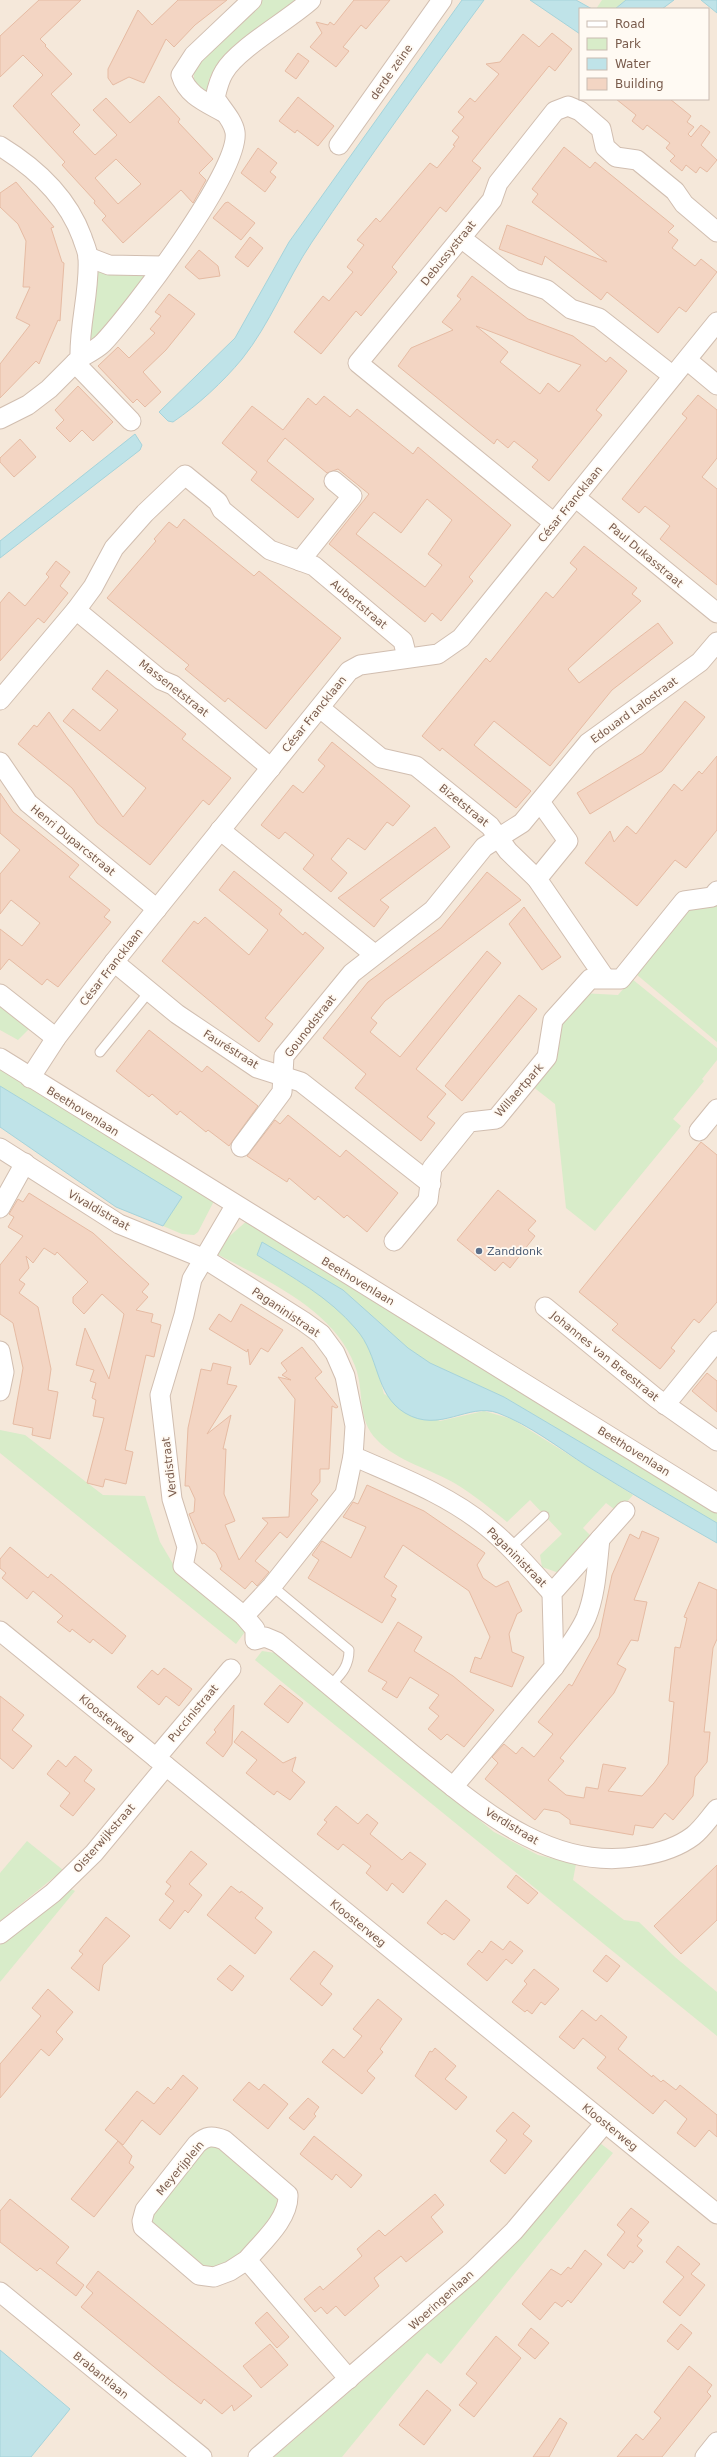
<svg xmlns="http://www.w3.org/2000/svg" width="717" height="2457" viewBox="0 0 717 2457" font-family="'DejaVu Sans',sans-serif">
  <rect width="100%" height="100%" fill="#fdf6ec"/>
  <path fill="#f5e8da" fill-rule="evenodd" d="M 0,0 L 717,0 L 717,2457 L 0,2457 ZM 580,9 L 708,9 L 708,99 L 580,99 Z"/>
  <g fill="#d8ecc9">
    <polygon points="260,0 298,0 215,68 209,79 206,95 194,83 194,67"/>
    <polygon points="602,0 626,0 615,9 596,9"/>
    <polygon points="94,270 145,275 145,277 93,342 89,341"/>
    <polygon points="717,903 717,1042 636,974 690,908"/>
    <polygon points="632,979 717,1048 717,1060 702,1079 704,1081 673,1119 681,1126 595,1231 566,1208 555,1104 532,1086 559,1019 581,993 618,995"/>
    <polygon points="0,1000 30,1028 18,1040 0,1030"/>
    <polygon points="0,1064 214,1201 198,1232 194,1235 182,1234 163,1226 181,1197 0,1086"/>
    <path d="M 249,1219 L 717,1507 L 717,1523 L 504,1397 L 430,1363 L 408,1348 L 343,1290 L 257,1255 C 293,1278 350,1308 369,1348 C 376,1362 380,1379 384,1394 L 440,1421 L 484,1411 L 512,1419 L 633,1495 L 618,1512 L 606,1503 L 583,1528 L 594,1539 L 559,1573 L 542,1567 L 540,1555 L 562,1534 L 530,1500 L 507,1522 C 491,1509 474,1495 456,1484 C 431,1469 398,1462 377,1440 C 356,1419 365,1391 355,1366 C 334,1309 267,1281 217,1254 L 216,1248 Z"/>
    <polygon points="0,1430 25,1435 103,1495 145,1496 160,1542 179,1574 247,1629 236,1644 0,1453"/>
    <polygon points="262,1651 276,1653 494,1832 538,1855 576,1864 573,1880 624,1920 639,1922 675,1957 717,1992 717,2036 255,1660"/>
    <polygon points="27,1841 63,1870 0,1921 0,1873"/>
    <polygon points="71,1889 75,1891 0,1982 0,1945"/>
    <polygon points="600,2143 613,2153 441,2364 427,2353 342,2457 274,2457 459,2297 505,2254"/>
    <path d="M 219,2145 L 280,2200 C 274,2225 232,2271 204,2269 L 154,2228 L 152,2221 L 155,2207 L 206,2147 Z"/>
  </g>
  <g fill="#bfe3e8" stroke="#a5d3da">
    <path d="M 462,0 L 484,0 C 425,80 367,160 312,242 C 287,279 270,324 242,359 C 223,382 198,405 173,422 L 168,421 L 159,412 L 235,338 L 289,242 Z"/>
    <polygon points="530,0 576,0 592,9 580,9 580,34"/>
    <polygon points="626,0 674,0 662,9 615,9"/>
    <polygon points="701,0 717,0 717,13"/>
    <polygon points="135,434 142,445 140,450 0,558 0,541"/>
    <polygon points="0,1086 182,1197 163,1226 116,1207 0,1127"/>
    <path d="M 262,1242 L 343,1290 L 408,1348 L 430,1363 L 504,1397 L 717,1523 L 717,1543 C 673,1518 630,1493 587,1466 C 559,1448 530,1425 498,1413 C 468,1402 440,1434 405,1413 C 374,1394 380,1356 356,1329 C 329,1297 292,1277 257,1255 Z"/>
    <polygon points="0,2350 70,2409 31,2457 0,2457"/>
  </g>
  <g fill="#f3d5c3" stroke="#e6bba3" fill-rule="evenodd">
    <path d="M 39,0 L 81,0 L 40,39 L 46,45 L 45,46 L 72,74 L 51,94 L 80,125 L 73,132 L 95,155 L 117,135 L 93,110 L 106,98 L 130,123 L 159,96 L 180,119 L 178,122 L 213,159 L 199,173 L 206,180 L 193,203 L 181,190 L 123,243 L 102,220 L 106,216 L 94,203 L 95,201 L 62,165 L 65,162 L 13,106 L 43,75 L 23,55 L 0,77 L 0,36 ZM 116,159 L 141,184 L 118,204 L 95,178 Z"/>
    <polygon points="178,0 227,0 195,25 174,47 166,39 144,83 129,77 113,85 108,78 108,69 138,10 152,25"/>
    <polygon points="354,0 390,0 366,29 361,25 343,47 349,51 336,67 310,47 322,33 316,22 328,25 330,22 334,25"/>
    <polygon points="552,33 572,49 555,71 549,66 472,161 481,168 446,212 440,207 403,253 392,267 397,272 361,316 356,311 321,354 294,332 323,296 329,301 353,272 347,267 364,245 357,240 376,218 380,222 430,163 437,168 455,146 453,145 459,137 452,131 464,117 458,112 470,98 475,102 499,74 486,64 500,62 523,34 539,47"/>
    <polygon points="298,53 309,61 296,79 285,71"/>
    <polygon points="298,97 334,126 318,146 297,130 295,133 279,121"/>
    <polygon points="616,99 670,99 691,116 687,122 694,127 688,134 691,137 701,125 710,132 701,145 717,160 707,172 700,167 696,173 686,165 682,171 670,161 675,156 666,148 670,143 647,125 643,130 632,121 636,115"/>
    <polygon points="564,147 590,168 595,162 674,226 668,232 678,240 672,248 695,266 701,259 717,272 686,312 679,307 658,333 607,292 601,300 545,256 542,265 499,249 507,225 607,262 532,202 538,194 532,189"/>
    <polygon points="258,148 277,163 270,172 276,177 265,192 241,173"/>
    <polygon points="16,182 54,227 51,228 62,262 64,263 60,321 58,320 39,364 36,361 0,398 0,364 30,325 16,318 30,287 23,287 26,241 18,224 0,207 0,193"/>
    <polygon points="228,202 255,223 241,240 213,218 225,203"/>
    <polygon points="250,237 263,248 248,267 235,257"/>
    <polygon points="199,250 218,266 220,276 199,279 185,267"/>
    <path d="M 472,276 L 528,319 L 573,336 L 606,362 L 610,357 L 627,371 L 596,410 L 602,415 L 549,481 L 532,467 L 538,460 L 514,441 L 508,448 L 497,439 L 494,444 L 398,366 L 411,348 L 453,330 L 442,322 L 461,299 L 457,296 ZM 476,326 L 547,353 L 581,365 L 559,392 L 548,383 L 540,394 L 500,362 L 508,352 Z"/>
    <polygon points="169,294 195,314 166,350 143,372 161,392 145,407 137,399 133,403 98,366 118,347 129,358 155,333 150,329 161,316 155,312"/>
    <polygon points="78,386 113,422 93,441 82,430 70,442 56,428 64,420 55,410"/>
    <polygon points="698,395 717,410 717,458 702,477 717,489 717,585 660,539 670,526 645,506 639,513 622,499 687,418 682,414"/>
    <path d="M 324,396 L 350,417 L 357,409 L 413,454 L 418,447 L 511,525 L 469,577 L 473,581 L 441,621 L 432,613 L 425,622 L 329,544 L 369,494 L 338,469 L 327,473 L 285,438 L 267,461 L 314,499 L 298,518 L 251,480 L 257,472 L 222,443 L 252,406 L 283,430 L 308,398 L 316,405 ZM 427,499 L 452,520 L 428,554 L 442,565 L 425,587 L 356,534 L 374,512 L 401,533 Z"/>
    <polygon points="20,439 36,457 14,477 0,462 0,458"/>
    <polygon points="184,519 254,576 259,571 341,638 266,729 228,698 225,702 185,669 189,665 107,598 156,541 154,539 169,522 177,528"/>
    <polygon points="584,546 637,588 632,594 641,601 568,669 579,683 658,623 673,643 612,690 550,766 494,721 474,745 531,791 516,808 442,748 440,751 422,736 486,658 490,662 546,592 553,598 577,569 570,563"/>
    <polygon points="56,561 70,572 60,586 68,593 44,623 38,618 0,661 0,603 9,592 25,606 49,577 46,574"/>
    <polygon points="107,670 186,734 182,739 231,778 209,805 203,800 150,865 97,823 72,788 18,744 34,725 37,727 49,712 123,817 146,788 63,721 73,709 100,731 118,710 92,689"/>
    <polygon points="685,701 705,717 662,771 590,814 577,793 643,753"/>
    <polygon points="332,742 410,806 393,826 387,822 365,850 348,838 331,859 347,873 331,892 303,869 314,855 285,832 279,839 261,825 293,785 303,793 325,766 318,760"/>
    <polygon points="717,756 717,830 686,868 675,860 637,906 585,863 610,831 614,842 627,826 636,834 674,784 682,791 699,771 702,774"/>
    <polygon points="0,793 13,812 79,865 69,877 110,910 104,917 111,922 58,987 47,979 42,985 9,959 0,970 0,929 22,946 40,923 11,900 0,914 0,874 20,850 0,833"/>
    <polygon points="435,827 450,847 380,900 389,907 374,927 338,898"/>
    <polygon points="234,871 282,910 279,914 303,935 305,932 324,948 265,1018 273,1024 259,1042 162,961 194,921 198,924 205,917 249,955 268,930 219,890"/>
    <polygon points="487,872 521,900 385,1001 371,1018 377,1023 370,1032 400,1057 487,951 501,963 416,1069 446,1094 427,1117 435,1123 421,1141 355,1088 366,1074 323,1038 368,982 441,928"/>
    <polygon points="524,907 561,957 542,970 509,924"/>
    <polygon points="519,995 537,1009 462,1101 445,1086"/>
    <polygon points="149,1030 202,1072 207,1066 258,1106 229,1146 208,1130 206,1132 180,1111 177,1115 152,1094 149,1097 116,1071"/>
    <polygon points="288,1115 340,1157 346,1150 398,1193 367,1232 347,1215 344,1218 318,1196 315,1200 289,1178 287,1182 247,1156 275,1120 280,1124"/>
    <polygon points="701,1142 717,1155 717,1302 699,1323 694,1319 671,1348 675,1351 660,1369 612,1330 618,1324 579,1292"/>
    <polygon points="498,1190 536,1221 528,1230 535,1236 510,1268 503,1262 495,1271 457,1240"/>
    <polygon points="29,1193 93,1233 149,1284 142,1292 148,1297 136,1310 153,1314 151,1322 161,1325 154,1357 146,1355 139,1386 125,1450 133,1452 126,1484 105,1479 103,1487 87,1483 104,1418 93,1416 96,1400 92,1398 96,1383 90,1381 94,1370 76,1365 85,1328 109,1379 124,1314 102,1294 84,1314 73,1303 73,1297 88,1282 57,1252 55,1255 44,1248 33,1263 26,1256 29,1268 19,1280 25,1284 19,1293 38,1307 51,1369 48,1390 58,1392 50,1439 32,1435 33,1428 13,1424 23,1368 13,1323 0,1314 0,1265 23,1236 8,1227 14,1217 9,1214 18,1199 23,1202"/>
    <polygon points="241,1304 283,1330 268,1352 261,1348 250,1365 248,1349 247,1352 209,1329 219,1314 231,1322"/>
    <polygon points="302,1347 322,1372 315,1378 338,1407 336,1408 332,1406 329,1469 320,1469 320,1482 311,1494 318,1500 287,1538 280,1532 255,1561 269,1572 257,1586 252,1581 245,1589 220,1569 222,1566 216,1553 204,1543 202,1544 189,1514 194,1512 195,1499 189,1486 185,1486 188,1428 201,1369 211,1371 213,1363 231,1367 227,1384 237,1386 207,1434 231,1415 223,1449 226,1449 224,1494 235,1521 225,1525 239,1560 268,1523 262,1518 289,1517 295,1399 278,1377 291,1380 282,1375 287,1371 281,1363"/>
    <polygon points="707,1373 717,1381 717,1412 692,1391"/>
    <polygon points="367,1485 424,1511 485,1553 477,1565 483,1578 496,1587 508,1581 522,1611 517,1614 509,1634 512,1652 524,1657 512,1687 470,1672 475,1657 481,1659 490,1637 469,1591 403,1545 384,1577 397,1586 391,1596 396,1599 382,1623 308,1578 319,1560 312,1555 322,1541 351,1558 366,1527 343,1517 353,1502 358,1504"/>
    <polygon points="642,1531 659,1538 634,1600 647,1602 638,1641 631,1640 617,1664 626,1669 614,1693 560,1758 564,1761 548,1780 566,1795 584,1798 586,1787 598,1789 603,1764 626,1768 608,1791 642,1796 654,1783 668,1764 674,1702 669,1701 675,1647 680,1648 687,1618 684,1617 699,1582 717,1590 717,1639 713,1648 704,1732 710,1732 707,1762 695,1777 693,1796 673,1820 665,1813 653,1828 635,1825 633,1835 570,1824 570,1820 559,1812 544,1809 535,1820 485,1779 498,1763 492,1757 504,1744 516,1754 522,1747 534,1757 553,1734 538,1722 569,1684 572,1686 599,1637 612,1575 630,1534 639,1539"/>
    <polygon points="10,1547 48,1578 51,1574 126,1636 112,1654 93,1639 90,1643 72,1629 70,1632 57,1622 63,1616 33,1591 27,1599 2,1578 6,1573 0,1568 0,1559"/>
    <polygon points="398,1622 422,1637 414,1651 453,1676 494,1710 464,1747 447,1734 441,1740 428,1729 439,1716 429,1708 439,1695 410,1677 397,1698 382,1689 387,1682 368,1671"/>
    <polygon points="164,1668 192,1689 179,1706 166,1696 159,1705 137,1687 152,1670 158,1675"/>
    <polygon points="280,1685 303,1703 288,1723 264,1704"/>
    <polygon points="0,1696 24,1715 12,1730 32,1746 13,1769 0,1758"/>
    <polygon points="234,1705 232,1744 223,1757 206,1743 216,1732 214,1730"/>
    <polygon points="242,1731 283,1763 296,1757 292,1771 305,1782 290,1800 277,1791 274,1795 246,1773 257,1760 234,1742"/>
    <polygon points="75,1756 92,1770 84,1781 95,1789 73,1816 60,1806 70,1793 47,1774 58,1760 66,1767"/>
    <polygon points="336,1806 358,1824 367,1814 378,1823 370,1834 402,1860 410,1852 426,1864 403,1893 392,1883 387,1891 366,1873 371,1866 343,1844 338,1850 317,1834 327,1822 324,1820"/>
    <polygon points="191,1851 207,1864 189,1884 202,1895 188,1913 185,1910 170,1929 159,1920 174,1901 165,1894 171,1886 166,1882"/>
    <polygon points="717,1865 717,1920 681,1954 654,1926"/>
    <polygon points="516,1875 538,1893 528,1904 507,1887"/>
    <polygon points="231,1886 240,1893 241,1891 263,1908 255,1918 272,1932 255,1954 207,1915"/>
    <polygon points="446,1900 470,1920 454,1940 444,1933 442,1935 427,1923"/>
    <polygon points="106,1917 130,1936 103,1965 99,1991 71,1968 83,1954 79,1951"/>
    <polygon points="491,1941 503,1950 510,1941 523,1951 512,1964 506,1959 487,1981 467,1964 479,1950 482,1953"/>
    <polygon points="314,1951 333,1966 320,1984 332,1994 322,2006 290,1979"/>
    <polygon points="606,1955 620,1966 607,1982 593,1971"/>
    <polygon points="230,1965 244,1976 232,1991 217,1979"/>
    <polygon points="534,1969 559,1989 545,2005 541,2002 532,2014 527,2010 525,2012 512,2002 527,1984 524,1981"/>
    <polygon points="48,1989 73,2012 56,2032 63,2039 49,2056 41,2049 0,2098 0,2064 41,2016 32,2008"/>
    <polygon points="378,1999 402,2019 380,2049 383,2052 367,2071 375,2078 362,2094 322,2062 333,2049 344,2058 362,2036 353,2029"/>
    <polygon points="582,2010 596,2021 601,2015 627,2037 618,2049 652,2077 653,2075 661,2082 663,2080 676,2090 680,2085 717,2115 717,2137 709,2130 695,2147 677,2133 687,2119 665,2100 653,2114 597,2068 606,2057 583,2038 574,2049 559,2037"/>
    <polygon points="435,2048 456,2066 445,2079 467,2097 456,2110 415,2076 430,2051 432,2052"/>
    <polygon points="183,2075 198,2088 160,2135 142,2120 123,2145 105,2130 137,2091 154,2104 168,2087 171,2090"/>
    <polygon points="249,2082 259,2090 264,2084 288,2104 268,2129 233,2100"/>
    <polygon points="308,2098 319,2107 314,2114 316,2116 304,2130 289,2118"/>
    <polygon points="513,2112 530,2126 523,2134 532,2141 505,2174 490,2161 507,2140 496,2131"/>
    <polygon points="314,2136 362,2175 351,2188 336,2174 332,2180 300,2154"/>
    <polygon points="118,2141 132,2156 129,2163 134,2167 94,2217 71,2199"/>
    <polygon points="435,2194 444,2205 431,2217 443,2232 406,2262 401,2256 374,2278 379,2286 345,2316 336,2306 327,2314 321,2307 315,2312 304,2299 320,2286 323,2290 362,2256 357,2249 374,2234 379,2230 385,2236"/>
    <polygon points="10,2199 69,2247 56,2263 84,2285 76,2296 40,2268 37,2271 0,2242 0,2211"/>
    <polygon points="631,2208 649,2222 637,2236 642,2240 637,2246 643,2251 633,2263 630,2261 624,2269 607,2255 625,2232 617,2225"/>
    <polygon points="678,2246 700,2264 691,2274 705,2285 680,2316 663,2302 684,2277 666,2262"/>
    <polygon points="585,2250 602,2264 571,2303 568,2300 562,2307 555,2302 540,2320 522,2304 551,2269 561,2275 568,2267 571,2269"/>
    <polygon points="98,2271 221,2371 252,2396 234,2411 232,2405 222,2414 204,2399 201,2404 170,2380 81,2307 93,2293 86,2287"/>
    <polygon points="267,2312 289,2337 277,2348 255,2323"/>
    <polygon points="681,2324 692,2333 678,2350 667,2341"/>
    <polygon points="531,2328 549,2343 535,2359 518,2345"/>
    <polygon points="496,2336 521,2358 474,2417 459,2405 477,2383 466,2374"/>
    <polygon points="270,2344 288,2365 261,2388 243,2366"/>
    <polygon points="689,2366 712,2385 707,2392 711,2396 662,2457 617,2457 636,2434 643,2440 661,2418 654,2412"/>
    <polygon points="427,2390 451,2410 424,2445 399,2425"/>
    <polygon points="560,2418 567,2423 549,2457 533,2457"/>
  </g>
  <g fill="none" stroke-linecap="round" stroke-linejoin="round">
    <defs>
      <g id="lane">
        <polyline points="100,1052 149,992"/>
        <polyline points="510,1548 544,1516"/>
        <path d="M 272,1586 L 349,1650 C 349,1667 341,1674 330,1686"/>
      </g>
      <g id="street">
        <path d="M 223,112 C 205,102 187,95 181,75 L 194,55 L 252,0"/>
        <polyline points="339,145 442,0"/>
        <path d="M 0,146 C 36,168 67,196 82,237 C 84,244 88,251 88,258 C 90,291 79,324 80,358 L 49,389 L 28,405 L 0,419"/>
        <polyline points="461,238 514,279 547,290 571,309 599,318 673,376"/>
        <polyline points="88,257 109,265 162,266"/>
        <path d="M 80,358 C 87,354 97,349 103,343 C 132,312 241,170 235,132 C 233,120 221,108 215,98 C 217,89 219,80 224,72 C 237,49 289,20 311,0"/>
        <polyline points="687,360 717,385"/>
        <polyline points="75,363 131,421"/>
        <polyline points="575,497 717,613"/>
        <polyline points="554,523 358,363 492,200 498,183 555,111 568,106 580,111 601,129 605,147 616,157 637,160 675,191 684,204 717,232"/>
        <polyline points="300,561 352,496 334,481"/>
        <polyline points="76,610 161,680 173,685 271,768"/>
        <polyline points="0,700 76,610 93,587 114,548 145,513 185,475 218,502 222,510 270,550 314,566 403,641 407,657"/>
        <polyline points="320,708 381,758 416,766 490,826 508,851 537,879 605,978"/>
        <polyline points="0,762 28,803 157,909"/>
        <polyline points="220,830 374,954"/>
        <polyline points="537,879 568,841 540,802"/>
        <polyline points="114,962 177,1014 257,1068 301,1082 431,1184"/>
        <polyline points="0,994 56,1038"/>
        <polyline points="0,1058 717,1503"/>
        <polyline points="30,1078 56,1038 114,962 349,671 360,665 438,654 461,638 717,322"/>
        <polyline points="699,1131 717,1109"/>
        <polyline points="241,1147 282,1092 284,1056 352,973 433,910 484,847 522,823 588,743 700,662 717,642"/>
        <polyline points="0,1148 119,1224 205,1259 303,1321 321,1334 335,1353 345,1376 355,1426 353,1456 345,1494 272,1586 244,1616"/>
        <path d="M 235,1206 L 192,1279 L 184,1315 L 160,1395 L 172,1499 L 187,1547 L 183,1566 L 244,1616 L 255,1629 L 255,1640 L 265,1637 L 277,1642 C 322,1679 367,1717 412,1754 C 477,1806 550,1873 640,1856 C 660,1853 677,1848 693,1836 C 702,1829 710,1817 717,1809"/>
        <polyline points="0,1208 25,1163"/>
        <polyline points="394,1241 428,1200 432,1168 469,1122 496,1119 547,1057 553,1020 590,979 621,979 684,901 712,897 717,891"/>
        <polyline points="545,1307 656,1398 717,1441"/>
        <polyline points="0,1351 4,1372 0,1391"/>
        <polyline points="665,1405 717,1341"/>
        <path d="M 353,1456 C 398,1476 447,1494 486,1526 C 510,1545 531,1570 552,1593"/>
        <polyline points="0,1631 717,2214"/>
        <path d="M 554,1667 C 565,1651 578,1636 586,1618 C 596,1594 597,1565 600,1539"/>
        <polyline points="156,1758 231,1669"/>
        <polyline points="453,1787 554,1667 552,1593 625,1511"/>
        <polyline points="0,1934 53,1893 94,1853 166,1766"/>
        <path d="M 247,2260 L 230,2271 L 214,2277 L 199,2275 L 143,2227 L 142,2221 L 145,2210 L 197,2144 C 206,2136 212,2135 224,2140 L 288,2195 C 289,2219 262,2242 247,2260 L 349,2379"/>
        <polyline points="0,2292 202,2457"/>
        <polyline points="258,2457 472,2272 514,2231 605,2123"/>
        <polyline points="705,2457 717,2442"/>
      </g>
    </defs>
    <use href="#lane" stroke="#d1beb0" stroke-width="11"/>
    <use href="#street" stroke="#d1beb0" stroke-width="21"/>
    <use href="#lane" stroke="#fff" stroke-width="9"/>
    <use href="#street" stroke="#fff" stroke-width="19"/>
  </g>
  <circle fill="#5c6f8a" stroke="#fffaf3" stroke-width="1.5" cx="479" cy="1251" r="4"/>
  <g text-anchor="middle" stroke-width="3.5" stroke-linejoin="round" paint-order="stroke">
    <g font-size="11" fill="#7a5c4d" stroke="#fffaf3">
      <text transform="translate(391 72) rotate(-55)" y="4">derde zeine</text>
      <text transform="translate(448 253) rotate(-51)" y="4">Debussystraat</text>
      <text transform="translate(570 504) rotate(-51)" y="4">César Francklaan</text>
      <text transform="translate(646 555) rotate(40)" y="4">Paul Dukasstraat</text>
      <text transform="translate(359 604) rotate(40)" y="4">Aubertstraat</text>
      <text transform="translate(174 688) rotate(38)" y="4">Massenetstraat</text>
      <text transform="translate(634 710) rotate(-36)" y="4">Edouard Lalostraat</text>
      <text transform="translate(314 714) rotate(-51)" y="4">César Francklaan</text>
      <text transform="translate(464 805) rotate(39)" y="4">Bizetstraat</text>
      <text transform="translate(73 840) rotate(39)" y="4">Henri Duparcstraat</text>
      <text transform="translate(111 967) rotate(-52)" y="4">César Francklaan</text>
      <text transform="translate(310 1026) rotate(-52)" y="4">Gounodstraat</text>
      <text transform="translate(231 1049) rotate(32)" y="4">Fauréstraat</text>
      <text transform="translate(519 1090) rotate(-49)" y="4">Willaertpark</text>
      <text transform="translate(83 1111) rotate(32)" y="4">Beethovenlaan</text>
      <text transform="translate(99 1210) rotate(30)" y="4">Vivaldistraat</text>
      <text transform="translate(358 1281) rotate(31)" y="4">Beethovenlaan</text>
      <text transform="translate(286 1312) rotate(34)" y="4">Paganinistraat</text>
      <text transform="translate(605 1356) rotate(39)" y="4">Johannes van Breestraat</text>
      <text transform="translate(634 1451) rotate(32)" y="4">Beethovenlaan</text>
      <text transform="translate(169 1467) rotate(-97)" y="4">Verdistraat</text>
      <text transform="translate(517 1557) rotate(45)" y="4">Paganinistraat</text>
      <text transform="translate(193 1713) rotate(-50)" y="4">Puccinistraat</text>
      <text transform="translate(107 1718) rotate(39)" y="4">Kloosterweg</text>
      <text transform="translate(512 1826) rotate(31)" y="4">Verdistraat</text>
      <text transform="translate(104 1838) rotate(-49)" y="4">Oisterwijkstraat</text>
      <text transform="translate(358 1923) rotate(39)" y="4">Kloosterweg</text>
      <text transform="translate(610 2127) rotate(39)" y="4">Kloosterweg</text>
      <text transform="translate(180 2168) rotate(-50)" y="4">Meyerijplein</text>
      <text transform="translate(441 2300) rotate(-42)" y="4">Woeringenlaan</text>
      <text transform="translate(101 2375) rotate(39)" y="4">Brabantlaan</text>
    </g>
    <g font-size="11" fill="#4e5e75" stroke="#fffaf3" text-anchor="start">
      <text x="487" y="1255">Zanddonk</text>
    </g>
  </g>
  <rect x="579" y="8" width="130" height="92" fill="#fffaf3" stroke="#cabbb1"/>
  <rect x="587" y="21" width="20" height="6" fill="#ffffff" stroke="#cabbb1"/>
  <text x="615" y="28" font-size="12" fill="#7a5c4d">Road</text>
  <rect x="587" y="38" width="20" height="12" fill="#d8ecc9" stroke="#cabbb1"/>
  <text x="615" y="48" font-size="12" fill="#7a5c4d">Park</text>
  <rect x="587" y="58" width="20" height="12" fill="#bfe3e8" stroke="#cabbb1"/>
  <text x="615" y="68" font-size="12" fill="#7a5c4d">Water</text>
  <rect x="587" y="78" width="20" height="12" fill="#f3d5c3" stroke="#cabbb1"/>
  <text x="615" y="88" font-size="12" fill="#7a5c4d">Building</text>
</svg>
